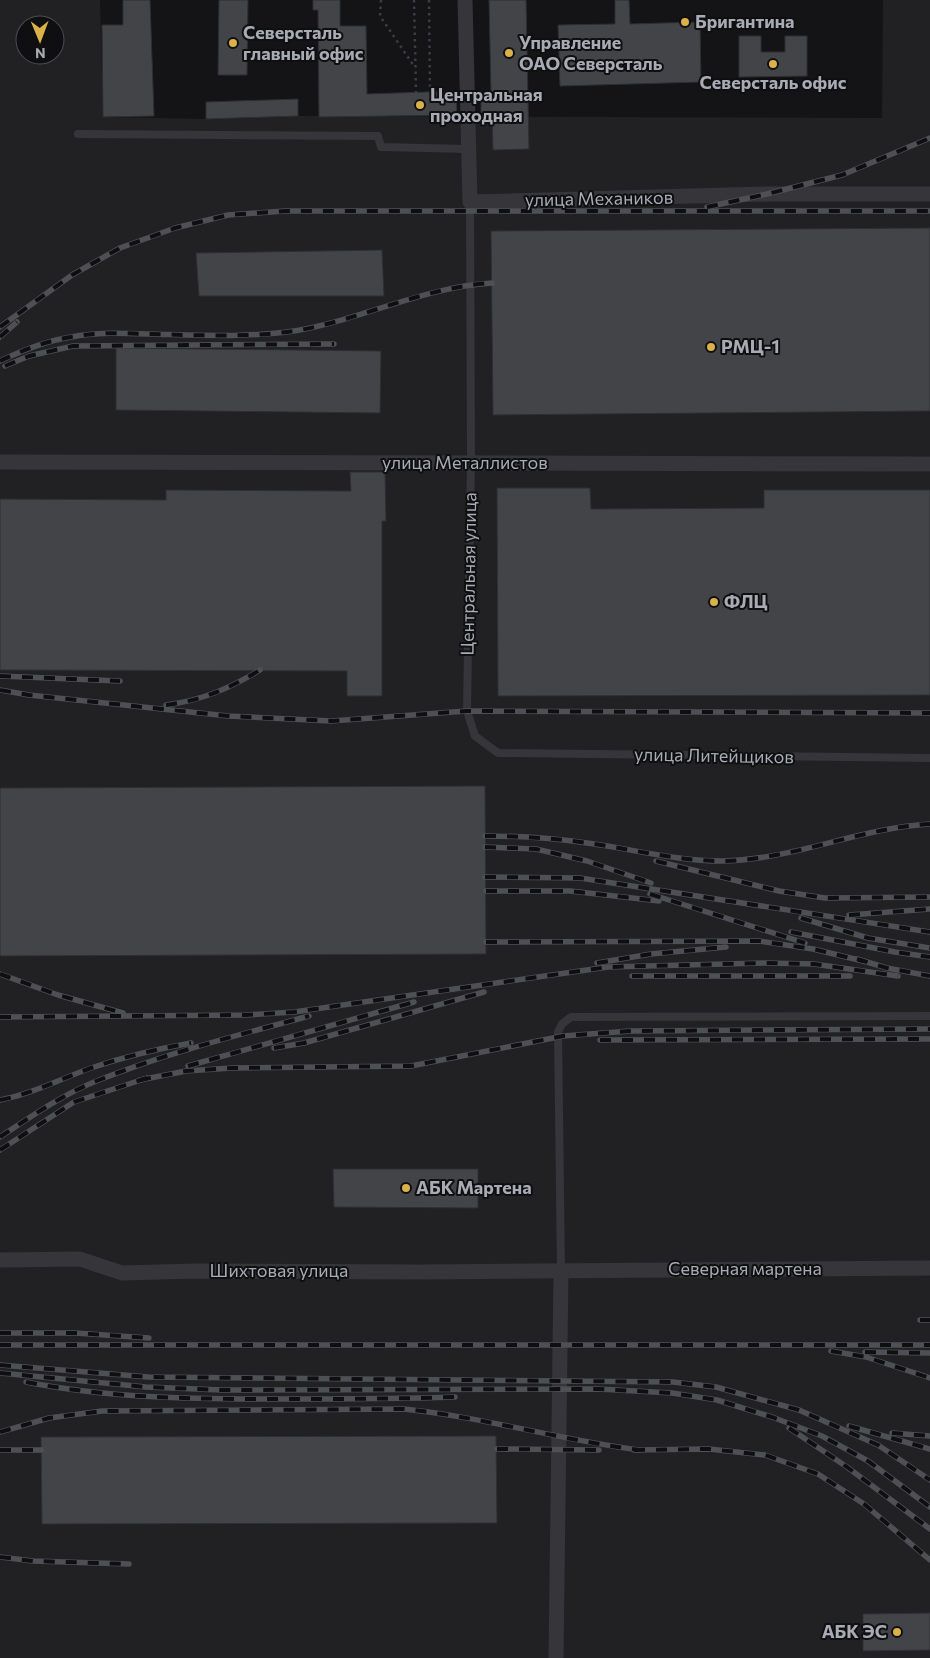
<svg xmlns="http://www.w3.org/2000/svg" width="930" height="1658" viewBox="0 0 930 1658" font-family="Commissioner,sans-serif">
  <rect width="100%" height="100%" fill="#141416"/>
  <path fill="#212022" fill-rule="evenodd" d="M 0,0 L 100,0 L 103,117 L 206,119 L 298,116 L 882,118 L 883,0 L 930,0 L 930,1658 L 0,1658 ZM 25,25 L 55,25 L 55,55 L 25,55 Z"/>
  <g fill="#434448" stroke="#2f2e31">
    <polygon points="123,0 150,0 154,116 103,117 102,25 123,25"/>
    <polygon points="219,0 248,0 247,75 218,75"/>
    <polygon points="313,0 340,0 340,26 366,26 367,94 456,91 457,115 319,117 318,10 313,10"/>
    <polygon points="489,0 526,0 529,149 493,150 492,113 481,113 481,92 491,92"/>
    <polygon points="615,0 629,0 630,24 700,22 701,82 560,86 558,25 615,24"/>
    <polygon points="739,36 761,36 761,52 785,52 785,36 807,36 807,76 739,77"/>
    <polygon points="298,99 298,116 206,119 206,102"/>
    <polygon points="930,228 930,411 493,415 491,231"/>
    <polygon points="382,250 384,296 199,296 196,253"/>
    <polygon points="116,348 381,351 380,413 116,410"/>
    <polygon points="350,472 385,472 386,521 382,521 382,696 347,696 347,671 0,670 0,499 166,500 166,490 351,491"/>
    <polygon points="497,488 590,488 591,509 764,508 764,490 930,490 930,695 498,696"/>
    <polygon points="485,786 486,954 0,956 0,788"/>
    <polygon points="333,1169 478,1169 478,1208 334,1207"/>
    <polygon points="496,1436 497,1523 42,1524 41,1437"/>
    <polygon points="930,1613 930,1650 863,1651 863,1614"/>
  </g>
  <g fill="none" stroke-linecap="round" stroke-linejoin="round">
    <g stroke="#3c3d41" stroke-width="2.5" stroke-dasharray="2.5 4" stroke-linecap="butt">
      <polyline points="381,0 380,16 414,66"/>
      <polyline points="414,0 416,93"/>
      <polyline points="429,0 430,92"/>
    </g>
    <g stroke="#36363a" stroke-width="8">
      <polyline points="78,134 378,136 381,147 468,149"/>
      <polyline points="470,202 471,462 467,711 475,736 498,753 930,758"/>
      <polyline points="561,1271 558,1032 562,1024 571,1017 930,1016"/>
    </g>
    <g stroke="#36363a" stroke-width="15">
      <polyline points="465,0 470,202 767,194 930,194"/>
      <polyline points="0,462 930,464"/>
      <polyline points="0,1260 80,1259 122,1273 196,1271 420,1272 930,1268"/>
      <polyline points="556,1658 561,1271"/>
    </g>
    <defs>
      <g id="rail">
        <polyline points="707,207 767,194 842,175 930,138"/>
        <polyline points="0,327 72,275 120,248 175,228 228,215 285,211 930,211"/>
        <polyline points="0,337 17,322"/>
        <path d="M 0,361 C 23,350 46,341 71,337 C 96,332 122,333 147,334 C 196,335 245,338 294,331 C 361,320 423,287 492,283"/>
        <polyline points="5,366 29,356 73,346 334,344"/>
        <polyline points="0,676 120,681"/>
        <polyline points="0,690 29,695 228,716 331,721 467,711 930,713"/>
        <path d="M 166,705 C 203,700 228,689 260,670"/>
        <path d="M 485,836 C 519,836 553,838 587,843 C 632,849 677,861 722,861 C 793,860 859,828 930,824"/>
        <polyline points="485,847 536,849 587,861 651,883"/>
        <polyline points="656,861 779,891 825,898 930,897"/>
        <polyline points="485,877 580,878 930,932"/>
        <polyline points="486,891 570,891 659,901"/>
        <polyline points="650,894 805,943"/>
        <polyline points="849,915 930,909"/>
        <polyline points="801,918 868,938 930,948"/>
        <polyline points="791,932 895,952 930,957"/>
        <polyline points="486,942 759,941 813,949 863,961"/>
        <polyline points="857,959 887,968 930,976"/>
        <polyline points="597,963 651,954 726,947"/>
        <polyline points="0,974 58,995 123,1013"/>
        <polyline points="632,976 850,976"/>
        <polyline points="0,1017 246,1015 294,1012 608,967 766,963 814,964 898,976"/>
        <polyline points="600,1040 930,1039"/>
        <polyline points="274,1048 304,1043 484,992"/>
        <polyline points="188,1066 414,1002"/>
        <polyline points="140,1080 186,1071 232,1068 411,1066 563,1036 630,1031 930,1029"/>
        <path d="M 0,1100 C 32,1094 60,1079 91,1068 C 123,1057 157,1049 191,1043"/>
        <path d="M 0,1137 C 32,1116 63,1094 99,1080 C 166,1053 239,1035 309,1016"/>
        <polyline points="0,1150 74,1102 147,1078"/>
        <polyline points="920,1320 930,1320"/>
        <polyline points="0,1333 75,1333 149,1338"/>
        <polyline points="0,1345 930,1345"/>
        <polyline points="831,1351 866,1357 930,1378"/>
        <polyline points="865,1352 930,1353"/>
        <polyline points="0,1365 148,1377 673,1382 716,1387 799,1410 878,1445 930,1480"/>
        <polyline points="0,1373 146,1387 222,1390 598,1389 672,1393 717,1400 772,1417 822,1436 868,1461 930,1507"/>
        <path d="M 26,1382 C 108,1398 190,1399 272,1399 C 333,1399 394,1399 455,1397"/>
        <polyline points="849,1426 930,1449"/>
        <polyline points="789,1428 847,1467 930,1529"/>
        <path d="M 0,1432 L 49,1418 L 102,1411 L 404,1409 C 483,1417 560,1440 639,1450"/>
        <polyline points="892,1433 930,1436"/>
        <polyline points="497,1449 599,1450"/>
        <polyline points="0,1450 41,1450"/>
        <polyline points="634,1450 709,1449 765,1455 818,1474 864,1504 930,1560"/>
        <polyline points="0,1557 33,1561 129,1564"/>
      </g>
    </defs>
    <use href="#rail" stroke="#4f5055" stroke-width="5.5"/>
    <use href="#rail" stroke="#0f0f11" stroke-width="4" stroke-dasharray="11" stroke-linecap="butt"/>
  </g>
  <g fill="#dab248" stroke="#0f0f11" stroke-width="2">
    <circle cx="685" cy="22" r="5"/>
    <circle cx="233" cy="43" r="5"/>
    <circle cx="509" cy="53" r="5"/>
    <circle cx="773" cy="64" r="5"/>
    <circle cx="420" cy="105" r="5"/>
    <circle cx="711" cy="347" r="5"/>
    <circle cx="714" cy="602" r="5"/>
    <circle cx="406" cy="1188" r="5"/>
    <circle cx="897" cy="1632" r="5"/>
  </g>
  <g text-anchor="middle" stroke-width="4" stroke-linejoin="round" paint-order="stroke">
    <g font-size="18" font-weight="bold" fill="#a8abb4" stroke="#0f0f11" text-anchor="start">
      <text x="695" y="28">Бригантина</text>
      <text x="243" y="39">Северсталь<tspan x="243" dy="21">главный офис</tspan></text>
      <text x="519" y="49">Управление<tspan x="519" dy="21">OAO Северсталь</tspan></text>
      <text x="773" y="89" text-anchor="middle">Северсталь офис</text>
      <text x="430" y="101">Центральная<tspan x="430" dy="21">проходная</tspan></text>
      <text x="721" y="353">РМЦ-1</text>
      <text x="724" y="608">ФЛЦ</text>
      <text x="416" y="1194">АБК Мартена</text>
      <text x="887" y="1638" text-anchor="end">АБК ЭС</text>
    </g>
    <g font-size="18" fill="#a8abb4" stroke="#0f0f11">
      <text transform="translate(599 199) rotate(-1)" y="6">улица Механиков</text>
      <text x="465" y="469">улица Металлистов</text>
      <text transform="translate(469 574) rotate(-89)" y="6">Центральная улица</text>
      <text transform="translate(714 756) rotate(1)" y="6">улица Литейщиков</text>
      <text x="745" y="1275">Северная мартена</text>
      <text x="279" y="1277">Шихтовая улица</text>
    </g>
  </g>
  <g transform="translate(40 40) rotate(179)"><circle r="24" fill="#0f0f11" stroke="#4c4d52"/>
  <path d="M0-4L9 19L0 12L-9 19Z" fill="#dab248"/>
  <text y="-8" font-size="14" font-weight="bold" text-anchor="middle" fill="#a8abb4">N</text>
  </g>
</svg>
